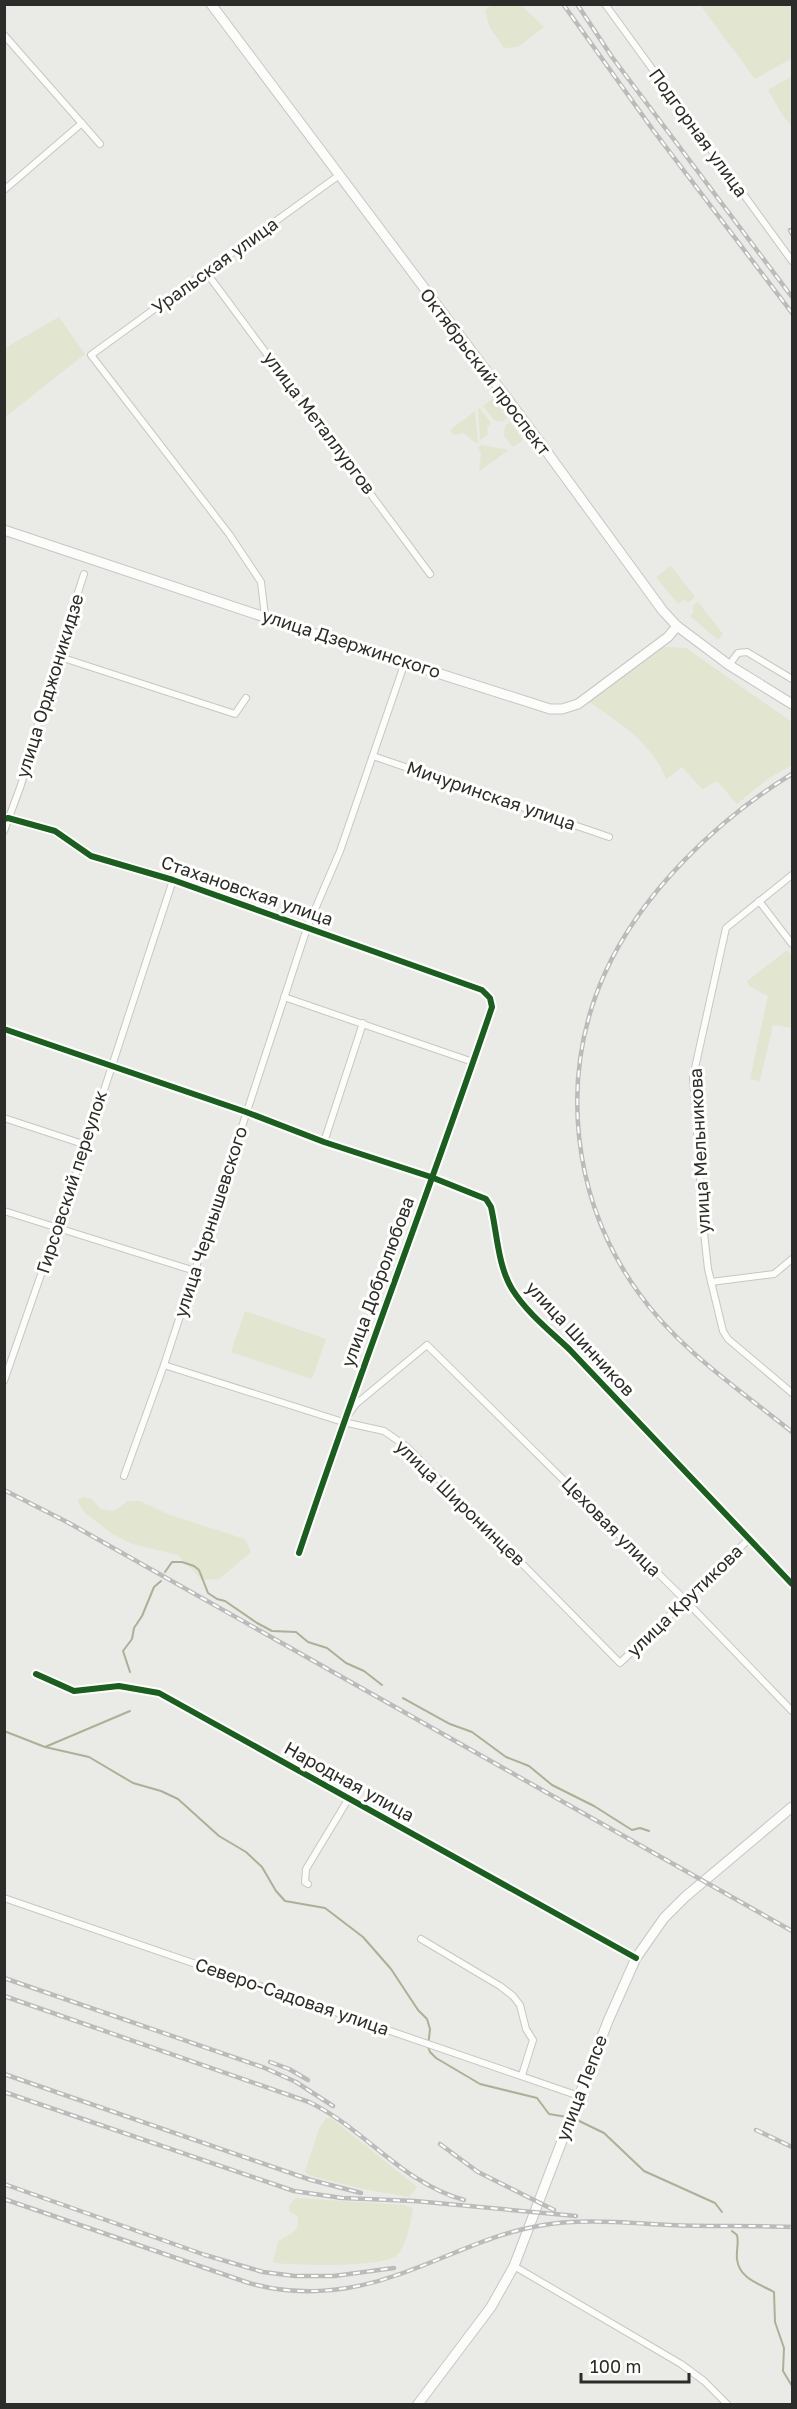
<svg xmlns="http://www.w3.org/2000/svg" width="797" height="2409" viewBox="0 0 797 2409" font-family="'Golos Text',sans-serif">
  <rect width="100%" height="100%" fill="#eaebe6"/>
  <g fill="#e2e5d0">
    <polygon points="492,5 521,5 544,27 518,47 504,48 490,28 485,10"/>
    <polygon points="700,5 792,5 792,58 755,79"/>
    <polygon points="792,76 792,127 783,116 768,90"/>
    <polygon points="59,317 85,354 5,417 5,348"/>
    <polygon points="493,398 507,418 502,422 494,420 483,406"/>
    <polygon points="480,408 491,423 487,428 488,434 480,440 478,409"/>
    <polygon points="475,411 478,442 476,443 463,433 453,435 450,430"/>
    <polygon points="510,422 523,440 513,447 504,436 505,426"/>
    <polygon points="481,445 509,450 479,471 481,453 478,447"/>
    <polygon points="671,566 695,597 688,603 685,599 678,604 656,577"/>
    <polygon points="698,602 723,634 718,640 690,616 693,612 693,605"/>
    <path d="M 664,647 L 686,648 L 792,722 L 792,765 L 769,778 L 737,804 L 717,781 L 702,789 L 682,767 L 666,779 C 651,742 621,724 589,702 Z"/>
    <polygon points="787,950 792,956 792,1028 773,1025 760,1081 750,1079 768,996 749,986 747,981"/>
    <polygon points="245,1311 326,1339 312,1379 231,1352"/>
    <polygon points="83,1497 92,1499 100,1509 114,1511 128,1501 140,1501 170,1515 245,1539 251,1552 219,1579 202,1580 178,1555 132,1544 111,1533 84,1512 77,1500"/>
    <polygon points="326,2118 331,2118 417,2187 409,2197 363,2189 308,2175 305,2171 319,2129"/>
    <path d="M 296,2198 L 404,2205 L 413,2208 C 412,2220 405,2249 396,2256 C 379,2268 297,2265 275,2263 L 273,2261 L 278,2242 C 287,2234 301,2233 298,2217 L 289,2211 L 289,2206 Z"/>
  </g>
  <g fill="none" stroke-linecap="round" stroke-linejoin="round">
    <g stroke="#acb096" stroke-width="2">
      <polyline points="165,1572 172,1562 182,1562 194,1566 199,1570 208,1593 217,1599 225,1601 257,1623 272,1631 296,1632 308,1642 327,1648 346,1663 364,1671 382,1685"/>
      <polyline points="130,1672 123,1651 132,1639 134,1628 142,1616 154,1587 161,1581"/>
      <polyline points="403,1698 450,1724 472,1732 506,1757 529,1766 552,1785 594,1806 632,1830 640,1828 649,1831"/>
      <polyline points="4,1731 45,1747 89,1757 133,1783 161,1791 178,1799 219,1836 246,1852 262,1867 276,1891 285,1901 325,1908 363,1937 391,1969 418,2010 427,2019 430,2029 428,2047 430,2052 436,2058 480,2084 537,2098 549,2114 567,2117"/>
      <polyline points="45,1747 130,1711"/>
      <polyline points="573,2118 604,2133 644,2171 715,2203 722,2212"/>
      <path d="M 732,2231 L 737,2235 C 739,2243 736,2251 737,2259 C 739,2279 760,2284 774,2292 L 775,2322 L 784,2348 L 783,2371 L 792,2386"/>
    </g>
    <defs>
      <g id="minor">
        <polyline points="605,4 792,261"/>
        <polyline points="4,35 100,144"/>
        <polyline points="4,190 82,123"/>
        <polyline points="206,272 430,574"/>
        <polyline points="265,616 261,582 229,534 91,355 338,176"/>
        <polyline points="57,656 235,714 246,698"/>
        <polyline points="729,665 738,653 747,652 792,679"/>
        <polyline points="373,756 609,837"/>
        <path d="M 4,819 L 8,818 L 55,831 L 91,856 L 173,880 L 482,990 L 490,998 L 492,1007 C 430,1190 360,1370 299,1553"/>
        <polyline points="4,831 21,785 57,656 84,574"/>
        <polyline points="792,875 726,928 693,1077 704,1233 708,1269 723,1331 728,1339 792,1393"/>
        <polyline points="759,901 792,944"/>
        <polyline points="284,997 473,1062"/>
        <path d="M 4,1029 L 246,1112 L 324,1142 L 431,1177 L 486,1199 L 491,1207 C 497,1233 498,1266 512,1289 C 527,1313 550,1331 570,1350 L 792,1584"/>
        <polyline points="4,1118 86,1145"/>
        <polyline points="324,1142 363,1023"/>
        <polyline points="4,1211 195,1271"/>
        <polyline points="711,1282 774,1274 792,1259"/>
        <polyline points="164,1365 343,1422 384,1431 407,1447 620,1663 749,1539"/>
        <polyline points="4,1381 86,1145 173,880"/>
        <polyline points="347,1416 356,1404 427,1345 686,1601 792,1711"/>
        <polyline points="124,1476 164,1365 307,928 340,851 405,662"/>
        <polyline points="36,1674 74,1691 119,1686 159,1693 636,1958"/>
        <polyline points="308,1884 305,1882 306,1869 349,1798"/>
        <polyline points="4,1898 579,2096"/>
        <polyline points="421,1939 500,1986 513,1996 520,2005 526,2029 533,2040 522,2075"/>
        <polyline points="514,2266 681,2364 704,2381 727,2404"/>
      </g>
      <g id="secondary">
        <polyline points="211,4 536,437 663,611 677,626"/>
        <polyline points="418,2404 491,2307 514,2266 608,2021 636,1958 664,1918 685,1897 792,1807"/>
      </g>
      <polyline id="primary" points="4,530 312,633 550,709 562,709 578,704 668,637 677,626 729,665 792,704"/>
    </defs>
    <use href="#minor" stroke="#c6c7c3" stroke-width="8"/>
    <use href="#secondary" stroke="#c6c7c3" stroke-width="11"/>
    <use href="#primary" stroke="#c6c7c3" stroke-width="11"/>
    <use href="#minor" stroke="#fcfcfb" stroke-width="6"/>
    <use href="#secondary" stroke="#fcfcfb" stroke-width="9"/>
    <use href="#primary" stroke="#fcfcfb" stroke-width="9"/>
    <defs>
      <g id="rail">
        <polyline points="563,4 653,130 792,313"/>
        <polyline points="577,4 612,57 792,297"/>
        <polyline points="790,230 792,234"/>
        <path d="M 792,774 C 718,819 641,893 605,973 C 558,1077 572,1200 638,1292 C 678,1349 739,1389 792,1432"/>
        <polyline points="4,1490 69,1523 792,1931"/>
        <polyline points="4,1978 265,2068 296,2082 333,2106"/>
        <path d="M 4,1996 L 309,2102 C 365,2129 402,2183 464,2200"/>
        <polyline points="270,2062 289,2069 308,2080"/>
        <polyline points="4,2074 311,2180 361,2193"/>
        <polyline points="4,2092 294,2191 342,2198 415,2201 576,2216"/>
        <polyline points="756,2130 792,2147"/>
        <polyline points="440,2144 478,2172 554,2210"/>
        <polyline points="4,2184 205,2255 263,2272 295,2276 334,2276 394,2268"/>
        <path d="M 4,2199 L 249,2283 C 297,2297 350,2292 397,2275 C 445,2259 487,2235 538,2226 C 580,2218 627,2223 670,2225 C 711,2227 752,2225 792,2227"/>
      </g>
    </defs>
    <use href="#rail" stroke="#babbba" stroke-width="4.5"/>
    <use href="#rail" stroke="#fffffe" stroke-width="2" stroke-dasharray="7" stroke-linecap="butt"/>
    <defs>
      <g id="cycleway">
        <path d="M 4,819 L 8,818 L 55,831 L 91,856 L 173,880 L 482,990 L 490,998 L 492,1007 C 430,1190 360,1370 299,1553"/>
        <path d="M 4,1029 L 246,1112 L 324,1142 L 431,1177 L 486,1199 L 491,1207 C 497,1233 498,1266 512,1289 C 527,1313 550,1331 570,1350 L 792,1584"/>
        <polyline points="36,1674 74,1691 119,1686 159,1693 636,1958"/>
      </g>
    </defs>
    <use href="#cycleway" stroke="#fffffe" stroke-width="10"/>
    <use href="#cycleway" stroke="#1b5e20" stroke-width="6"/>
  </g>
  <g text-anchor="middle" stroke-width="6" stroke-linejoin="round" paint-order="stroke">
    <g font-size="18" fill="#2c2d2a" stroke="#fffffe">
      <text transform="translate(698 133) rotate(54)" y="6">Подгорная улица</text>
      <text transform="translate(215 266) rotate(-36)" y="6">Уральская улица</text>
      <text transform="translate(485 372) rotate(53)" y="6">Октябрьский проспект</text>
      <text transform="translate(319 423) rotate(53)" y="6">улица Металлургов</text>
      <text transform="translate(351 644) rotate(18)" y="6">улица Дзержинского</text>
      <text transform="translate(50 686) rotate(-73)" y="6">улица Орджоникидзе</text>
      <text transform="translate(491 796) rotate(19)" y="6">Мичуринская улица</text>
      <text transform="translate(247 891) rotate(19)" y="6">Стахановская улица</text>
      <text transform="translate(700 1151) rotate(-93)" y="6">улица Мельникова</text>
      <text transform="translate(72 1182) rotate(-72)" y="6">Гирсовский переулок</text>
      <text transform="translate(211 1222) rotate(-72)" y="6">улица Чернышевского</text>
      <text transform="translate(378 1282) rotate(-70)" y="6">улица Добролюбова</text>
      <text transform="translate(580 1339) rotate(47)" y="6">улица Шинников</text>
      <text transform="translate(460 1503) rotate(44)" y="6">улица Широнинцев</text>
      <text transform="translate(611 1527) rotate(45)" y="6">Цеховая улица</text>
      <text transform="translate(685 1601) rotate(-44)" y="6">улица Крутикова</text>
      <text transform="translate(349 1782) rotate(29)" y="6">Народная улица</text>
      <text transform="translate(292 1997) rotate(19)" y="6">Северо-Садовая улица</text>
      <text transform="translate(582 2088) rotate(-69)" y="6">улица Лепсе</text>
    </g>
  </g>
  <rect width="797" height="2409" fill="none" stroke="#2c2d2a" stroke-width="12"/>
  <path d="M581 2373v9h108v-9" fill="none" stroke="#2c2d2a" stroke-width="3"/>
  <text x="590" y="2373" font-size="18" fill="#2c2d2a" stroke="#fffffe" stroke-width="4.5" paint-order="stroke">100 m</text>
</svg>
